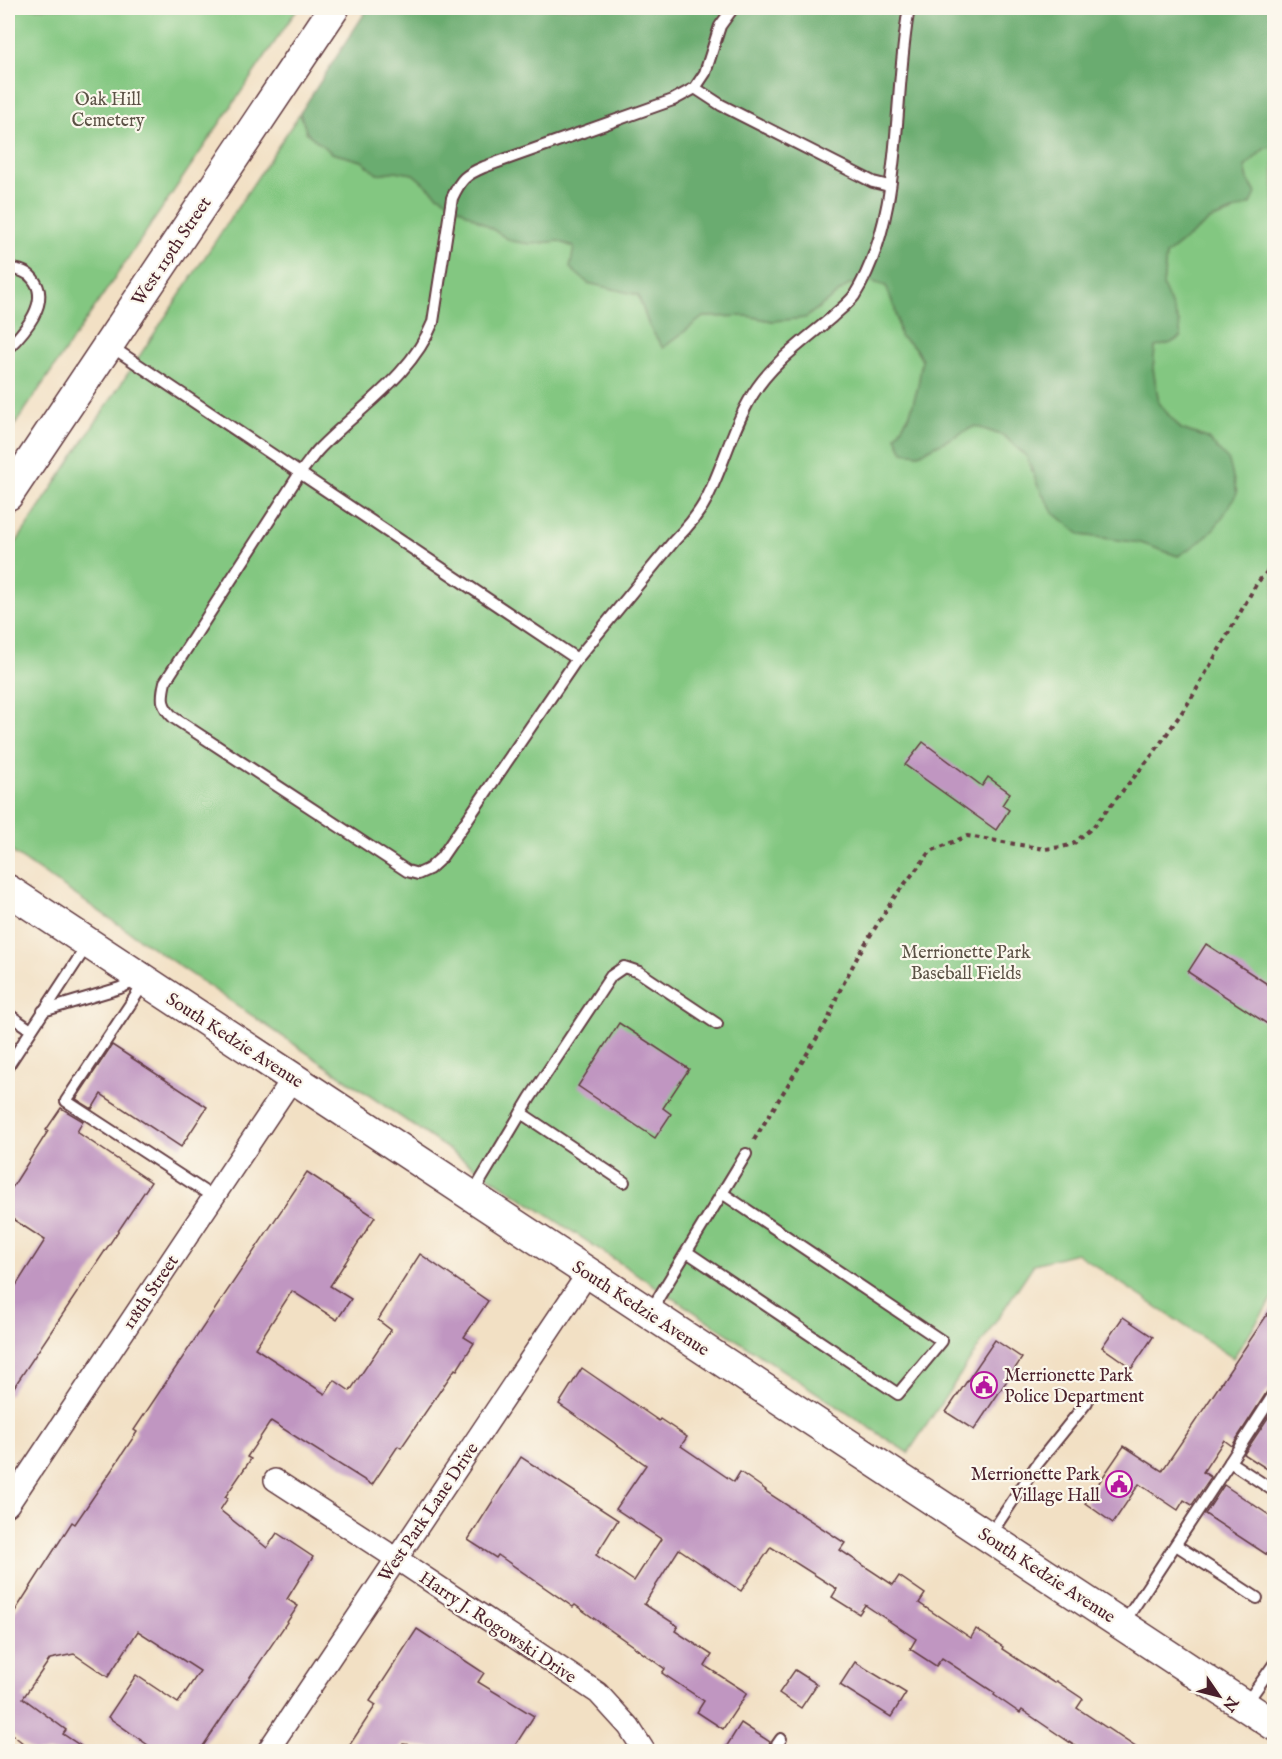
<svg xmlns="http://www.w3.org/2000/svg" width="1282" height="1759" viewBox="0 0 1282 1759" font-family="'IM FELL English',serif">
  <rect width="100%" height="100%" fill="#fbf7ec"/>
  <filter id="ink" filterUnits="userSpaceOnUse"><feTurbulence type="fractalNoise" baseFrequency=".0167" numOctaves="2"/><feDisplacementMap in="SourceGraphic" scale="12" xChannelSelector="R" yChannelSelector="G"/><feConvolveMatrix kernelMatrix="1 2 1 2 8 2 1 2 1" color-interpolation-filters="sRGB"/></filter>
  <filter id="wash" filterUnits="userSpaceOnUse"><feTurbulence type="fractalNoise" baseFrequency=".008" numOctaves="4" result="noise"/><feDisplacementMap in="SourceGraphic" scale="24" xChannelSelector="R" yChannelSelector="G"/><feGaussianBlur stdDeviation="1.35" result="paint"/><feColorMatrix in="noise" values="0 0 0 0 0 0 0 0 0 0 0 0 0 0 0 0 0 1.4 0 .05"/><feComposite in="paint" operator="in"/></filter>
  <g filter="url(#wash)">
    <rect width="100%" height="100%" fill="#f2e0c4"/>
    <g fill="#83c781" stroke="#667356" stroke-width="1.5">
      <polygon points="8,8 298,8 8,435"/>
      <polygon points="300,113 307,133 332,153 362,161 377,174 396,171 413,174 438,195 531,244 558,241 574,247 588,283 638,294 649,326 663,348 703,317 748,316 772,321 805,318 850,284 868,280 886,286 895,309 900,336 915,348 922,360 918,387 910,414 896,436 903,452 919,454 975,426 1004,436 1027,457 1038,486 1081,535 1141,543 1178,556 1207,438 1181,429 1159,404 1153,369 1155,347 1171,343 1179,323 1163,286 1166,255 1210,220 1231,213 1256,193 1248,180 1245,167 1265,148 1274,147 1274,1296 1233,1358 1076,1253 1034,1264 908,1453 458,1156 8,849 8,555"/>
    </g>
    <path fill="#6aac6f" stroke="#5a664d" stroke-width="1.5" d="M 368,8 L 1274,8 L 1274,147 L 1265,148 L 1245,167 L 1248,180 L 1256,193 L 1251,204 L 1210,220 L 1166,255 L 1163,286 L 1179,323 L 1181,337 L 1171,343 L 1155,347 L 1153,369 L 1159,404 L 1181,429 L 1207,438 L 1229,461 L 1237,493 C 1219,525 1211,537 1178,556 L 1141,543 L 1081,535 L 1053,512 L 1038,486 L 1027,457 L 1004,436 L 975,426 L 919,454 L 903,452 L 896,436 L 910,414 L 918,387 L 922,360 L 915,348 L 900,336 L 895,309 L 886,286 L 868,280 L 850,284 L 805,318 L 772,321 L 748,316 L 703,317 L 663,348 L 649,326 L 638,295 L 588,283 L 570,268 L 574,247 L 558,241 L 531,244 L 511,241 L 438,195 L 413,174 L 396,171 L 377,174 L 362,161 L 332,153 L 307,133 L 300,113 Z"/>
    <g id="blocks">
      <g fill="#c096c1">
        <polygon points="923,742 982,786 988,777 1010,793 1002,805 1009,810 996,830 905,765"/>
        <polygon points="1206,944 1275,989 1275,1029 1188,972"/>
        <polygon points="619,1023 689,1069 663,1108 671,1114 655,1138 578,1086"/>
        <polygon points="112,1045 207,1107 181,1147 101,1094 92,1109 76,1099"/>
        <polygon points="61,1108 83,1121 77,1132 151,1182 8,1396 8,1298 45,1240 8,1216 8,1194 48,1131 46,1130"/>
        <polygon points="307,1172 375,1217 330,1286 351,1299 337,1320 292,1291 255,1348 325,1394 334,1380 350,1391 391,1330 378,1320 420,1254 488,1301 464,1337 474,1343 457,1370 455,1369 401,1448 398,1446 372,1485 271,1421 247,1457 251,1459 225,1497 228,1498 220,1510 267,1548 277,1533 313,1557 287,1599 298,1606 199,1752 158,1752 108,1717 136,1675 178,1703 200,1671 138,1631 108,1677 74,1654 50,1659 23,1698 66,1730 63,1734 90,1752 34,1752 8,1731 8,1622 72,1522 75,1524 111,1471 137,1432 134,1430"/>
        <polygon points="1275,1303 1275,1387 1268,1390 1232,1446 1224,1440 1203,1472 1211,1477 1192,1505 1184,1500 1178,1510 1139,1484 1113,1523 1085,1503 1124,1446 1162,1471"/>
        <polygon points="1123,1317 1153,1337 1132,1368 1102,1347"/>
        <polygon points="995,1340 1022,1358 974,1430 946,1412"/>
        <polygon points="582,1368 659,1421 660,1419 687,1437 681,1446 734,1482 740,1472 766,1490 765,1491 845,1543 840,1550 893,1585 899,1576 925,1594 919,1603 971,1638 976,1629 1003,1647 1002,1649 1054,1683 1056,1681 1083,1699 1077,1708 1143,1752 1084,1752 1022,1710 1020,1713 994,1695 995,1693 942,1658 936,1666 910,1649 916,1639 865,1605 859,1614 832,1597 837,1589 771,1547 741,1591 679,1549 644,1604 678,1626 675,1631 712,1655 705,1666 747,1693 723,1729 697,1712 704,1701 662,1673 665,1669 575,1605 573,1607 498,1555 496,1558 468,1540 521,1457 618,1520 596,1555 634,1581 661,1539 616,1509 646,1465 559,1404"/>
        <polygon points="1275,1407 1275,1474 1244,1454"/>
        <polygon points="1224,1485 1275,1519 1275,1560 1205,1514"/>
        <polygon points="417,1629 484,1673 478,1682 534,1716 511,1752 467,1752 403,1744 398,1752 345,1752 376,1705 370,1701"/>
        <polygon points="855,1662 906,1693 891,1717 840,1685"/>
        <polygon points="795,1670 817,1684 801,1708 779,1693"/>
        <polygon points="741,1723 770,1742 765,1752 723,1752"/>
      </g>
    </g>
  </g>
  <g filter="url(#ink)">
    <use href="#blocks" fill-opacity="0" stroke="#633c42" stroke-width="1.5"/>
    <g fill="none" stroke-linecap="round" stroke-linejoin="round">
      <defs>
        <g id="lane">
          <path d="M 733,8 L 720,26 L 705,73 L 695,88 L 673,100 L 484,167 C 465,175 461,179 452,198 L 433,322 C 412,375 359,408 320,448 C 313,455 307,465 300,473 L 165,682 C 161,699 161,706 174,718 L 407,871 L 418,874 L 429,869 L 441,858 L 577,659 L 674,541 C 687,528 699,514 707,498 C 724,464 733,426 753,394 C 772,363 804,341 831,318 C 838,311 848,304 854,296 C 905,215 892,99 909,8"/>
          <polyline points="695,88 721,105 873,182 889,186"/>
          <path d="M 8,269 C 17,269 27,271 33,279 C 52,302 23,333 8,348"/>
          <polyline points="109,345 577,659"/>
          <polyline points="145,982 66,1101 213,1197"/>
          <polyline points="43,1011 120,988 137,980"/>
          <polyline points="8,1014 31,1030"/>
          <polyline points="8,1066 88,944"/>
          <polyline points="521,1113 624,1182"/>
          <polyline points="473,1193 530,1098 611,976 624,967 639,972 717,1024"/>
          <polyline points="687,1252 898,1394 942,1341 722,1193"/>
          <polyline points="651,1310 746,1154"/>
          <polyline points="1274,1394 1230,1462 1274,1491"/>
          <polyline points="990,1535 1038,1463 1087,1402"/>
          <polyline points="1176,1545 1257,1598"/>
          <polyline points="1123,1624 1230,1462"/>
          <polyline points="1245,1705 1274,1664"/>
          <polyline points="772,1752 781,1739"/>
        </g>
        <g id="street">
          <polyline points="275,1480 397,1559 598,1693 629,1727 645,1752"/>
          <polyline points="8,1505 293,1078"/>
          <polyline points="267,1752 588,1273"/>
        </g>
        <g id="secondary">
          <polyline points="8,495 334,8"/>
          <polyline points="8,890 1274,1725"/>
        </g>
      </defs>
      <use href="#lane" stroke="#633c42" stroke-width="14"/>
      <use href="#street" stroke="#633c42" stroke-width="24"/>
      <use href="#secondary" stroke="#633c42" stroke-width="33"/>
      <polyline stroke="#633c42" stroke-width="4" stroke-dasharray="4.5 4.5" stroke-linecap="butt" points="754,1140 829,1018 837,996 860,952 895,896 931,851 967,836 1045,849 1062,847 1073,844 1093,827 1153,754 1191,699 1257,583 1274,564"/>
      <use href="#lane" stroke="#fff" stroke-width="10"/>
      <use href="#street" stroke="#fff" stroke-width="21"/>
      <use href="#secondary" stroke="#fff" stroke-width="30"/>
    </g>
  </g>
  <defs>
    <symbol id="civic-ring" viewBox="-11 -11 22 22"><circle r="9.5" fill="#fbf7ec" stroke="#b5179e" stroke-width="1.5"/><path d="M-.6-6.5H3V-4.5H.6V-3L4-1V1h2V6H-6V1h2V-1L-.6-3ZM-1.2 2.5V6h2.4V2.5Z" fill="#b5179e"/></symbol>
  </defs>
  <g fill-rule="evenodd">
    <use href="#civic-ring" x="969" y="1370" width="30" height="30"/>
    <use href="#civic-ring" x="1104" y="1469" width="30" height="30"/>
  </g>
  <g text-anchor="middle" stroke-width="4.5" stroke-linejoin="round" paint-order="stroke">
    <g font-size="18" fill="#5b5145" stroke="#fbf7ec">
      <text x="108" y="105">Oak Hill<tspan x="108" dy="21">Cemetery</tspan></text>
      <text x="966" y="958">Merrionette Park<tspan x="966" dy="21">Baseball Fields</tspan></text>
    </g>
    <g font-size="18" fill="#4a1f2b" stroke="#fbf7ec">
      <text transform="translate(171 251) rotate(-56)" y="6">West 119th Street</text>
      <text transform="translate(235 1040) rotate(33)" y="6">South Kedzie Avenue</text>
      <text transform="translate(150 1292) rotate(-56)" y="6">118th Street</text>
      <text transform="translate(641 1308) rotate(33)" y="6">South Kedzie Avenue</text>
      <text transform="translate(428 1512) rotate(-56)" y="6">West Park Lane Drive</text>
      <text transform="translate(1047 1575) rotate(33)" y="6">South Kedzie Avenue</text>
      <text transform="translate(498 1627) rotate(34)" y="6">Harry J. Rogowski Drive</text>
    </g>
    <g font-size="18" fill="#4a1f2b" stroke="#fbf7ec" text-anchor="start">
      <text x="1004" y="1381">Merrionette Park<tspan x="1004" dy="21">Police Department</tspan></text>
      <text x="1100" y="1480" text-anchor="end">Merrionette Park<tspan x="1100" dy="21">Village Hall</tspan></text>
    </g>
  </g>
  <rect width="1282" height="1759" fill="none" stroke="#fbf7ec" stroke-width="30"/>
  <g transform="translate(1219 1696) rotate(125)" stroke="#fbf7ec" stroke-width="4.5" paint-order="stroke">
  <path d="M0-4.5L10 22L0 15L-10 22Z" fill="#4a1f2b"/>
  <text y="-9" font-size="16" font-weight="bold" text-anchor="middle" fill="#4a1f2b">N</text>
  </g>
</svg>
